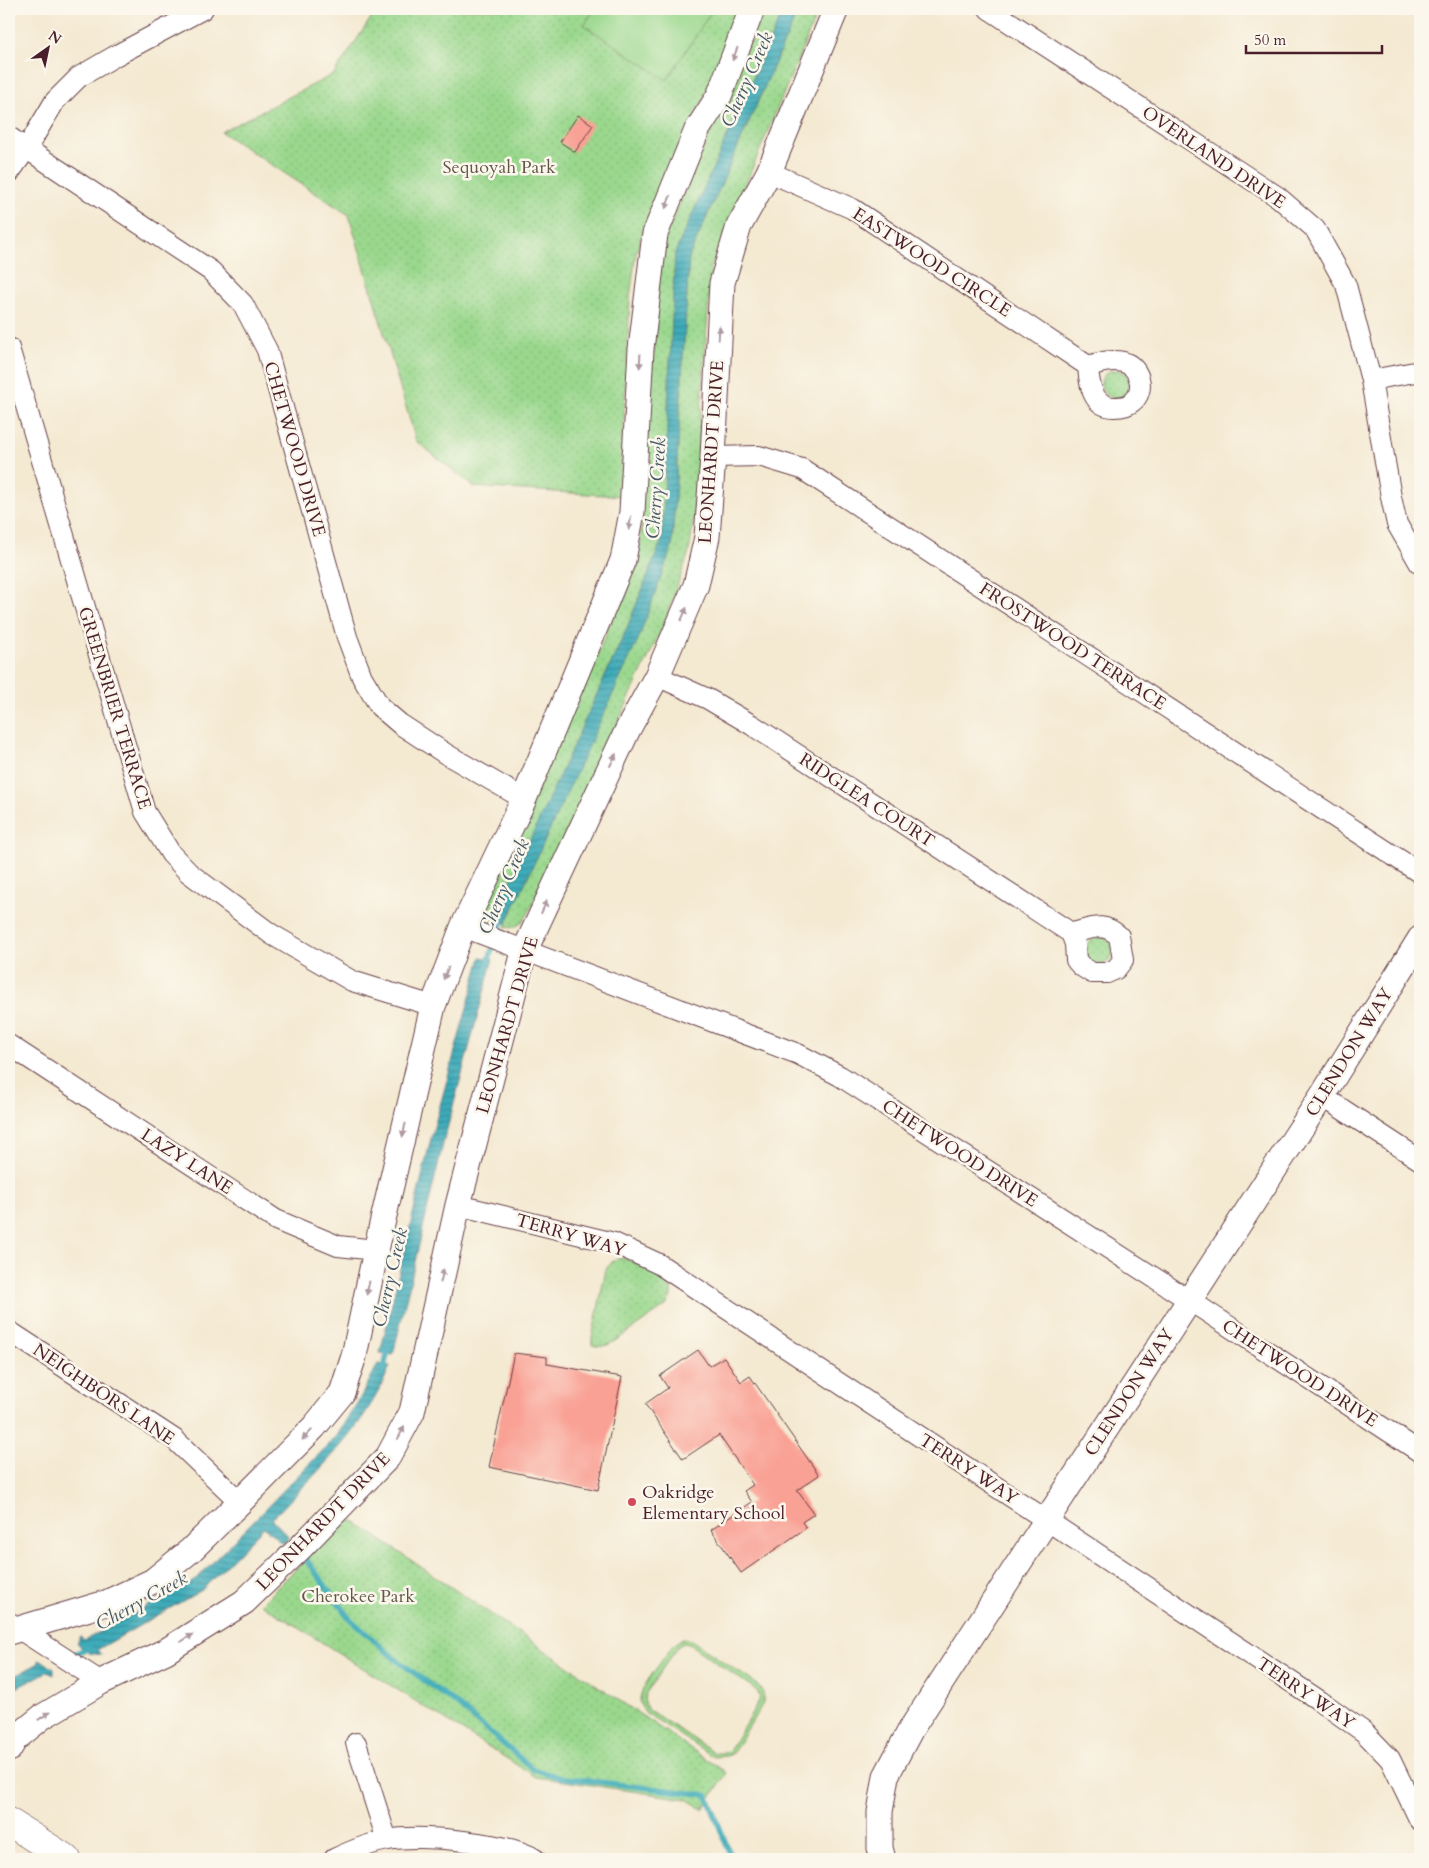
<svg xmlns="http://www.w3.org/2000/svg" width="1429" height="1868" viewBox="0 0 1429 1868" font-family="Cardo,serif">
  <defs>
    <pattern id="green-dots" width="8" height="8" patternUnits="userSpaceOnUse" patternTransform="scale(1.25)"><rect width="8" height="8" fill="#9ad88d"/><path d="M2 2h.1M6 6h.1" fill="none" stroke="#86b97a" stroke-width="1.8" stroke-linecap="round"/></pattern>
    <pattern id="water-rules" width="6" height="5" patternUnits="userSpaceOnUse" patternTransform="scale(1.25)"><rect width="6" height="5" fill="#3cabb9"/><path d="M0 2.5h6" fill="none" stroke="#348b97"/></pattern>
  </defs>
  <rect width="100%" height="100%" fill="#fbf7ec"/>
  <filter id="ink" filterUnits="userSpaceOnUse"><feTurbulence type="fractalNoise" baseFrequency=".02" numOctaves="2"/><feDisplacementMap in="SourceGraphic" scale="10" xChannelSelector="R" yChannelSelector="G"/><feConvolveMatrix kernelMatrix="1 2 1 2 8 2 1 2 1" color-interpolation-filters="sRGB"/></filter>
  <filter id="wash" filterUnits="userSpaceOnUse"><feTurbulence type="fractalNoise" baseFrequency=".0096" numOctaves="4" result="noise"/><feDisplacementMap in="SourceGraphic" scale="20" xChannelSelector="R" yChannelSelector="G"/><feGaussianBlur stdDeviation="1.12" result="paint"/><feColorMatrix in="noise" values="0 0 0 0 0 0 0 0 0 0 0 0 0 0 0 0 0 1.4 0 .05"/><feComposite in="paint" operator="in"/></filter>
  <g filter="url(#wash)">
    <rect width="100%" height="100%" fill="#f4e9d1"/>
    <g fill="url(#green-dots)" stroke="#727c5c">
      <polygon points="377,9 740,9 707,92 650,210 636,253 630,297 620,496 474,487 416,441 349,215 221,132 334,74"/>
      <polygon points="763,9 784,9 675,253 662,540 625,633 492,923 484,912 484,895 599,651 637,557 640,545 661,247"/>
      <path d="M 799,9 L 819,9 L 711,267 L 693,526 L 689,552 L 664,624 L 528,914 C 522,923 516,930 505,927 L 672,547 L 689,257 Z"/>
      <circle cx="1115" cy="384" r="14"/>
      <circle cx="1099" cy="951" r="14"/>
      <path d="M 619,1258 C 634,1259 662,1277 671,1289 L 671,1297 L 666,1306 L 615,1341 C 607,1346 601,1348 592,1345 L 592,1338 L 606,1269 L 613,1261 Z"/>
      <polygon points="347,1517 727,1773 703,1809 686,1799 536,1777 261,1604"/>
    </g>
    <g fill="#9ad88d" stroke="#727c5c" fill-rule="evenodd">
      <polygon points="595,9 713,9 667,80 584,25"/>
      <path d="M 683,1638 L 691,1640 L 758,1685 C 764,1693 765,1696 762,1705 L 734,1751 L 727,1756 L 714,1757 L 646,1713 C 643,1709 639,1705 640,1700 C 640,1686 663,1661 670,1649 L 675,1643 ZM 684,1643 L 689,1644 L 755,1689 C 759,1694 761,1696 758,1703 L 731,1748 L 726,1753 L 715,1753 L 649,1710 C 644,1704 643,1700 646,1693 L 678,1646 Z"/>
    </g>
    <g fill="url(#water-rules)" stroke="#436572">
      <polygon points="784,9 799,9 689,257 672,547 638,640 506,924 494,918 625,633 662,540 675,253"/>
      <polygon points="481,957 493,959 443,1144 393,1355 380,1353 431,1138"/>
      <path d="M 378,1364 L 390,1366 C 367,1427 316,1473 272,1519 L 289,1537 L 283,1544 L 264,1527 L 202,1590 L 97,1650 L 102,1655 L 89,1653 L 77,1644 L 80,1637 L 85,1640 L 194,1581 L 334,1439 L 359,1400 Z"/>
      <polygon points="38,1660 43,1661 54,1669 54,1675 47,1672 9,1692 9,1679 39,1663"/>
    </g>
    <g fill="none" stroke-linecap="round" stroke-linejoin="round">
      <g stroke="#3cabb9" stroke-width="5.5">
        <polyline points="487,965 504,915"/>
        <polyline points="383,1372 389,1347"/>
        <polyline points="307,1561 350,1619 394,1658 455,1703 533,1769 558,1777 707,1795 732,1859"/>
        <polyline points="71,1656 89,1647"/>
      </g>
    </g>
    <g id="blocks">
      <g fill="#f9a194">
        <polygon points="578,115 593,125 575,152 560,142"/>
        <polygon points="698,1350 709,1366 724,1357 741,1382 750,1376 819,1475 797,1490 814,1514 802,1522 806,1528 741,1573 711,1530 752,1502 744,1491 753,1485 719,1435 683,1459 645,1404 668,1388 660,1376"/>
        <polygon points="514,1353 547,1357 547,1364 622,1377 598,1490 489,1467"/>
      </g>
    </g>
  </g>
  <g filter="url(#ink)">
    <use href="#blocks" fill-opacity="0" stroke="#643d44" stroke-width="1"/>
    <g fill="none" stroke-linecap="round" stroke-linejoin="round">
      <defs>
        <g id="minor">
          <polyline points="989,9 1278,197 1315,229 1346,285 1371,380 1391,497 1397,524 1420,564"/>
          <polyline points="9,137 211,271 243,304 267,350 347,637 362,677 380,707 400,724 446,754 524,799"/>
          <path d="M 769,172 L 853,209 L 1088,366 C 1089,383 1092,407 1114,407 C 1119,407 1128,406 1132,402 C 1147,390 1139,366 1123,362 C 1111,359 1099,363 1088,366"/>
          <polyline points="9,173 27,148 55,101 79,77 115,56 203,9"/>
          <polyline points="9,348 145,812 171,854 189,873 271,934 352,981 433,1006"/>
          <polyline points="1371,380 1420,371"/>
          <polyline points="713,457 759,456 802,469 1420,873"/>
          <path d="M 657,676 L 708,699 L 752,725 L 1071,933 L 1075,944 L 1076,960 L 1081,966 L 1092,973 L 1107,973 L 1116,969 L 1123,960 L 1119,936 C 1102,921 1092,929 1071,933"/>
          <polyline points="463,927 798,1054 840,1076 1189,1300 1420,1452"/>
          <polyline points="9,1045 276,1220 338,1246 376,1250"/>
          <polyline points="1322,1096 1420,1160"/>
          <polyline points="458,1205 614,1243 659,1264 1320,1701 1364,1732 1390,1759 1420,1821"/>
          <polyline points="9,1331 174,1439 240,1502"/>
          <polyline points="10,1623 101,1682"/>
          <polyline points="356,1743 387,1840"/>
          <path d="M 334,1859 C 351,1851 369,1843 388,1840 C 419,1834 509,1842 535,1859"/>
        </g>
        <g id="tertiary">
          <polyline points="9,1632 106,1603 153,1581 191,1550 240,1502 314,1427 342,1393 354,1356 376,1250 433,1006 463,927 524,799 623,560 632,512 641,349 655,234 697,130 719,96 752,9"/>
          <polyline points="9,1749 15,1739 42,1717 101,1682 166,1651 244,1602 300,1548 388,1457 412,1412 458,1205 524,952 628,729 657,676 696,585 707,537 713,457 722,283 739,226 769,172 836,9"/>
          <polyline points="883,1859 880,1848 880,1812 886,1776 911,1729 1322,1096 1420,939"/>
        </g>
        <polyline id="secondary" points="9,1822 67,1859"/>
      </defs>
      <use href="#minor" stroke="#643d44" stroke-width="22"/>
      <use href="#tertiary" stroke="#643d44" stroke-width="27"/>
      <use href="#secondary" stroke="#643d44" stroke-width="29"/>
      <use href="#minor" stroke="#fff" stroke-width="20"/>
      <use href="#tertiary" stroke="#fff" stroke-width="25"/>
      <use href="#secondary" stroke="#fff" stroke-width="28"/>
    </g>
    <defs><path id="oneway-solid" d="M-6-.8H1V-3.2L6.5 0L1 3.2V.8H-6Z" transform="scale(1.25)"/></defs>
    <g fill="#ae9aa0">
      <use href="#oneway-solid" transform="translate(735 54) rotate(111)"/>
      <use href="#oneway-solid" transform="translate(668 202) rotate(112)"/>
      <use href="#oneway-solid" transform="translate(719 333) rotate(-87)"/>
      <use href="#oneway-solid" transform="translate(640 361) rotate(93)"/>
      <use href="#oneway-solid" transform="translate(630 523) rotate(100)"/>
      <use href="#oneway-solid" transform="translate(684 614) rotate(-67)"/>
      <use href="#oneway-solid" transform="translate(613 760) rotate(-64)"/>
      <use href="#oneway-solid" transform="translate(544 907) rotate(-66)"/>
      <use href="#oneway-solid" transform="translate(446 973) rotate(111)"/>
      <use href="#oneway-solid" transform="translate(404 1130) rotate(103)"/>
      <use href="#oneway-solid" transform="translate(442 1276) rotate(-77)"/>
      <use href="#oneway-solid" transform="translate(368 1288) rotate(102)"/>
      <use href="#oneway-solid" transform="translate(401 1433) rotate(-62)"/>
      <use href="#oneway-solid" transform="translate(307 1435) rotate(135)"/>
      <use href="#oneway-solid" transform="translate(187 1638) rotate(-32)"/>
      <use href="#oneway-solid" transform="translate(44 1716) rotate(-34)"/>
    </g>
  </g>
  <circle fill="#d1495b" stroke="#fbf7ec" stroke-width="2" cx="632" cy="1502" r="5"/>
  <g text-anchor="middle" stroke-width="5" stroke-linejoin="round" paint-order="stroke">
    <g font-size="18" fill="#4a1f2b" stroke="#fbf7ec">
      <text transform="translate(1214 157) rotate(34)" y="6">OVERLAND DRIVE</text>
      <text transform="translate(932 262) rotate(33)" y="6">EASTWOOD CIRCLE</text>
      <text transform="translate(295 449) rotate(74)" y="6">CHETWOOD DRIVE</text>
      <text transform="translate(711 452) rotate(-86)" y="6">LEONHARDT DRIVE</text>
      <text transform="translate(1073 646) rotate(33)" y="6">FROSTWOOD TERRACE</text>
      <text transform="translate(115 708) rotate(73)" y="6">GREENBRIER TERRACE</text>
      <text transform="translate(867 800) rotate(33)" y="6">RIDGLEA COURT</text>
      <text transform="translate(507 1025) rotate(-74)" y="6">LEONHARDT DRIVE</text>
      <text transform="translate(1349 1052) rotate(-58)" y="6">CLENDON WAY</text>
      <text transform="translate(960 1153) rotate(33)" y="6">CHETWOOD DRIVE</text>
      <text transform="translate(187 1161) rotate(33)" y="6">LAZY LANE</text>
      <text transform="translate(571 1235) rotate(16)" y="6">TERRY WAY</text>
      <text transform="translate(1300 1373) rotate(33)" y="6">CHETWOOD DRIVE</text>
      <text transform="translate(1129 1392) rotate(-57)" y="6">CLENDON WAY</text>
      <text transform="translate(104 1394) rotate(34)" y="6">NEIGHBORS LANE</text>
      <text transform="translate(969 1469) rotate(33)" y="6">TERRY WAY</text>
      <text transform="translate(323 1521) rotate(-46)" y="6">LEONHARDT DRIVE</text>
      <text transform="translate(1306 1693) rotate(34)" y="6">TERRY WAY</text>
    </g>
    <g font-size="18" fill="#625648" stroke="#fbf7ec">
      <text x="499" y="173">Sequoyah Park</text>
      <text x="358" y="1602">Cherokee Park</text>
    </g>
    <g font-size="18" fill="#4a1f2b" stroke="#fbf7ec" text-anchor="start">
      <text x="642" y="1498">Oakridge<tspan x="642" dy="21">Elementary School</tspan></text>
    </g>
    <g font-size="19" font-style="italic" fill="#445764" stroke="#fbf7ec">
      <text transform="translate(746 79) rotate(-66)" y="7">Cherry Creek</text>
      <text transform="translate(655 488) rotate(-86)" y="7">Cherry Creek</text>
      <text transform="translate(503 886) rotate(-67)" y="7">Cherry Creek</text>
      <text transform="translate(389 1277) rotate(-77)" y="7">Cherry Creek</text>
      <text transform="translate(141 1600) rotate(-29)" y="7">Cherry Creek</text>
    </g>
  </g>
  <rect width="1429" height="1868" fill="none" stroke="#fbf7ec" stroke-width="30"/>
  <g transform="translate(48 48) rotate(33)" stroke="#fbf7ec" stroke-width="4" paint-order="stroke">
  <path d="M0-4L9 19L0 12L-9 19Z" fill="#4a1f2b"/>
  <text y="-8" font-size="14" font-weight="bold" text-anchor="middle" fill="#4a1f2b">N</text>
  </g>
  <path d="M1246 45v8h136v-8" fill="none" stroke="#4a1f2b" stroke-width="2.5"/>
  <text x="1254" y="45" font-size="15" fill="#4a1f2b" stroke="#fbf7ec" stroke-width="4" paint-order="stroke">50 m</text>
</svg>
